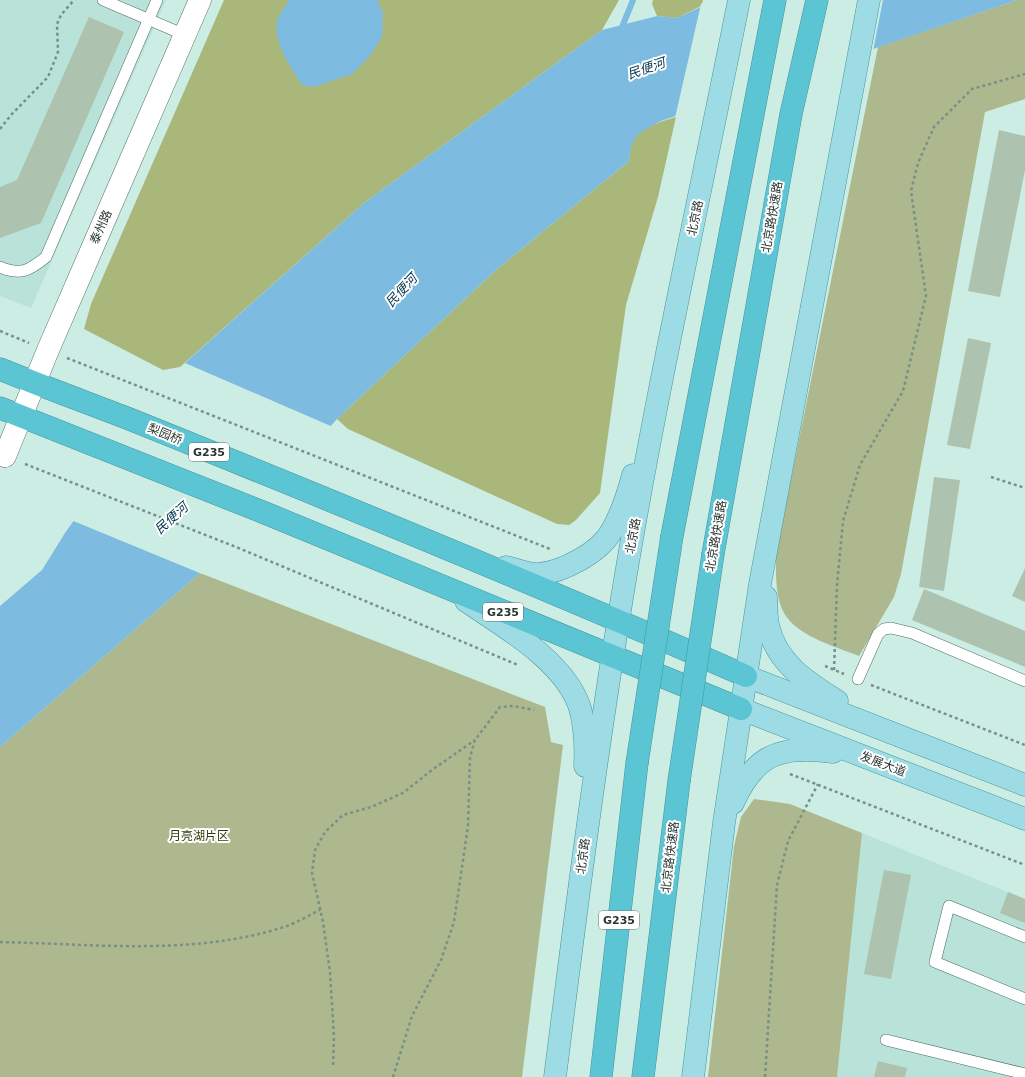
<svg xmlns="http://www.w3.org/2000/svg" width="1025" height="1077" viewBox="0 0 1025 1077" font-family="'DejaVu Sans','Noto Sans SC',sans-serif">
  <rect width="100%" height="100%" fill="#ccede4"/>
  <g fill="#b9e2d8">
    <polygon points="0,0 166,0 31,308 0,296"/>
    <polygon points="862,833 1025,899 1025,1077 837,1077"/>
  </g>
  <g fill="#adb88e">
    <path d="M 1017,0 L 1025,0 L 1025,99 L 985,112 L 901,574 L 894,597 L 859,656 C 834,646 793,635 782,609 C 775,593 776,571 776,554 L 878,47 Z"/>
    <polygon points="200,573 545,707 551,742 563,745 522,1077 0,1077 0,747"/>
    <polygon points="754,799 790,804 862,833 837,1077 708,1077 734,846 741,817"/>
  </g>
  <g fill="#a9b77b">
    <polygon points="224,0 619,0 602,30 364,203 180,367 163,370 84,329 91,304"/>
    <polygon points="653,0 703,0 701,6 677,18 657,16 652,4"/>
    <path d="M 676,117 L 658,197 L 626,305 L 600,493 L 576,520 L 569,525 L 557,524 L 348,429 L 337,419 L 497,269 L 629,161 C 630,156 629,150 631,145 C 635,129 662,121 676,117 Z"/>
  </g>
  <g fill="#7ebbe1">
    <path d="M 289,0 L 377,0 L 383,12 L 382,37 L 369,57 L 352,74 L 314,87 L 302,85 C 291,67 274,45 277,22 C 278,15 286,6 289,0 Z"/>
    <path d="M 716,0 L 1017,0 L 661,121 C 638,134 632,133 629,161 L 497,269 L 337,419 L 200,573 L 0,747 L 0,606 L 42,570 L 65,533 L 185,363 L 364,203 L 602,30 L 657,16 L 677,18 Z"/>
  </g>
  <g fill="#ccede4">
    <polygon points="711,0 883,0 873,51 675,118 701,4"/>
    <polygon points="185,363 333,427 202,574 71,520 172,378"/>
  </g>
  <g fill="none" stroke-linecap="round" stroke-linejoin="round">
    <polyline stroke="#7ebbe1" stroke-width="6" points="620,32 633,0"/>
  </g>
  <g fill="#adc3b0">
    <polygon points="89,17 124,32 41,223 0,238 0,187 17,180"/>
    <polygon points="999,130 1025,136 1025,170 1000,297 968,291"/>
    <polygon points="968,338 991,343 970,449 947,445"/>
    <polygon points="934,477 960,480 944,591 919,587"/>
    <polygon points="1025,568 1025,602 1012,596"/>
    <polygon points="924,589 1025,631 1025,667 912,620"/>
    <polygon points="884,870 911,875 891,979 864,974"/>
    <polygon points="1008,892 1025,899 1025,923 1000,913"/>
    <polygon points="878,1061 907,1068 905,1077 874,1077"/>
  </g>
  <g fill="none" stroke-linecap="round" stroke-linejoin="round">
    <defs>
      <g id="lane">
        <polyline points="103,0 185,35"/>
        <path d="M 0,267 C 21,276 30,270 46,257 L 157,0"/>
        <polyline points="858,679 878,634 884,629 891,628 912,633 1025,681"/>
        <polyline points="1025,937 949,906 935,962 1025,999"/>
        <polyline points="886,1040 1025,1074"/>
      </g>
      <polyline id="secondary" points="5,456 48,350 200,0"/>
      <g id="primary">
        <path d="M 506,567 C 515,569 529,575 539,574 C 562,572 599,553 611,532 C 621,515 628,494 633,475"/>
        <path d="M 766,597 C 767,606 766,616 768,625 C 776,663 807,682 837,701"/>
        <path d="M 466,601 C 504,627 565,661 580,708 C 585,727 586,747 585,766"/>
        <polyline points="746,676 1025,785"/>
        <polyline points="741,709 1025,819"/>
        <path d="M 733,803 C 755,754 780,745 833,752"/>
        <path d="M 555,1077 C 575,919 595,761 621,604 C 654,401 699,201 739,0"/>
        <polyline points="693,1077 724,823 760,584 869,0"/>
      </g>
      <g id="highway">
        <path d="M 0,369 C 44,387 88,403 132,420 C 338,503 543,587 746,676"/>
        <polyline points="0,408 265,513 741,709"/>
        <polyline points="672,536 775,0"/>
        <polyline points="713,554 791,114 817,0"/>
        <polyline points="601,1077 637,763"/>
        <polyline points="643,1077 679,781"/>
      </g>
    </defs>
    <use href="#lane" stroke="#4f6c65" stroke-width="12"/>
    <use href="#secondary" stroke="#4f6c65" stroke-width="23"/>
    <use href="#primary" stroke="#49939a" stroke-width="23"/>
    <use href="#highway" stroke="#49939a" stroke-width="23"/>
    <g stroke="#799089" stroke-width="2.5" stroke-dasharray="3 3" stroke-linecap="butt">
      <polyline points="0,129 11,115 48,77 58,52 57,24 61,15 74,0"/>
      <polyline points="0,331 29,343"/>
      <polyline points="67,358 550,549"/>
      <polyline points="25,464 236,547 518,665"/>
      <polyline points="991,477 1025,488"/>
      <polyline points="825,666 844,674"/>
      <polyline points="834,670 837,585 843,521 860,465 903,391 926,296 911,191 918,163 934,127 972,89 1025,74"/>
      <polyline points="871,685 1025,745"/>
      <polyline points="790,774 1025,865"/>
      <path d="M 0,942 C 94,944 194,956 284,927 C 297,923 309,915 320,910"/>
      <polyline points="333,1065 334,1037 330,972 323,922 312,873 315,850 325,832 343,815 371,807 403,793 432,770 475,740"/>
      <polyline points="393,1077 412,1016 441,960 454,922 468,826 470,757 475,740 500,707 513,706 534,710"/>
      <polyline points="765,1077 777,885 788,841 818,784"/>
    </g>
    <use href="#lane" stroke="#fff" stroke-width="11"/>
    <use href="#secondary" stroke="#fff" stroke-width="22"/>
    <use href="#primary" stroke="#9ddce5" stroke-width="22"/>
    <use href="#highway" stroke="#5bc5d3" stroke-width="22"/>
    <defs>
      <g id="highway-bridge">
        <polyline points="637,763 672,536"/>
        <polyline points="679,781 713,554"/>
      </g>
    </defs>
    <use href="#highway-bridge" stroke="#49939a" stroke-width="23" stroke-linecap="butt"/>
    <use href="#highway-bridge" stroke="#5bc5d3" stroke-width="22"/>
  </g>
  <g text-anchor="middle" stroke-width="4" stroke-linejoin="round" paint-order="stroke">
    <g fill="#fff" stroke="#68726f" stroke-width="1">
      <rect x="189" y="443" width="40" height="18" rx="3"/>
      <rect x="483" y="603" width="40" height="18" rx="3"/>
      <rect x="599" y="911" width="40" height="18" rx="3"/>
    </g>
    <g font-size="11" font-weight="bold" fill="#283531">
      <text x="209" y="456">G235</text>
      <text x="503" y="616">G235</text>
      <text x="619" y="924">G235</text>
    </g>
    <g font-size="12" fill="#283531" stroke="#fff">
      <text transform="translate(772 217) rotate(-80)" y="4">北京路快速路</text>
      <text transform="translate(695 218) rotate(-78)" y="4">北京路</text>
      <text transform="translate(101 227) rotate(-66)" y="4">泰州路</text>
      <text transform="translate(165 434) rotate(22)" y="4">梨园桥</text>
      <text transform="translate(633 536) rotate(-79)" y="4">北京路</text>
      <text transform="translate(716 536) rotate(-80)" y="4">北京路快速路</text>
      <text transform="translate(883 764) rotate(21)" y="4">发展大道</text>
      <text transform="translate(583 856) rotate(-82)" y="4">北京路</text>
      <text transform="translate(670 857) rotate(-83)" y="4">北京路快速路</text>
    </g>
    <g font-size="12" fill="#323b0c" stroke="#fff">
      <text x="199" y="840">月亮湖片区</text>
    </g>
    <g font-size="13" font-style="italic" fill="#00344d" stroke="#fff">
      <text transform="translate(646 68) rotate(-19)" y="5">民便河</text>
      <text transform="translate(401 290) rotate(-47)" y="5">民便河</text>
      <text transform="translate(171 518) rotate(-42)" y="5">民便河</text>
    </g>
  </g>
</svg>
